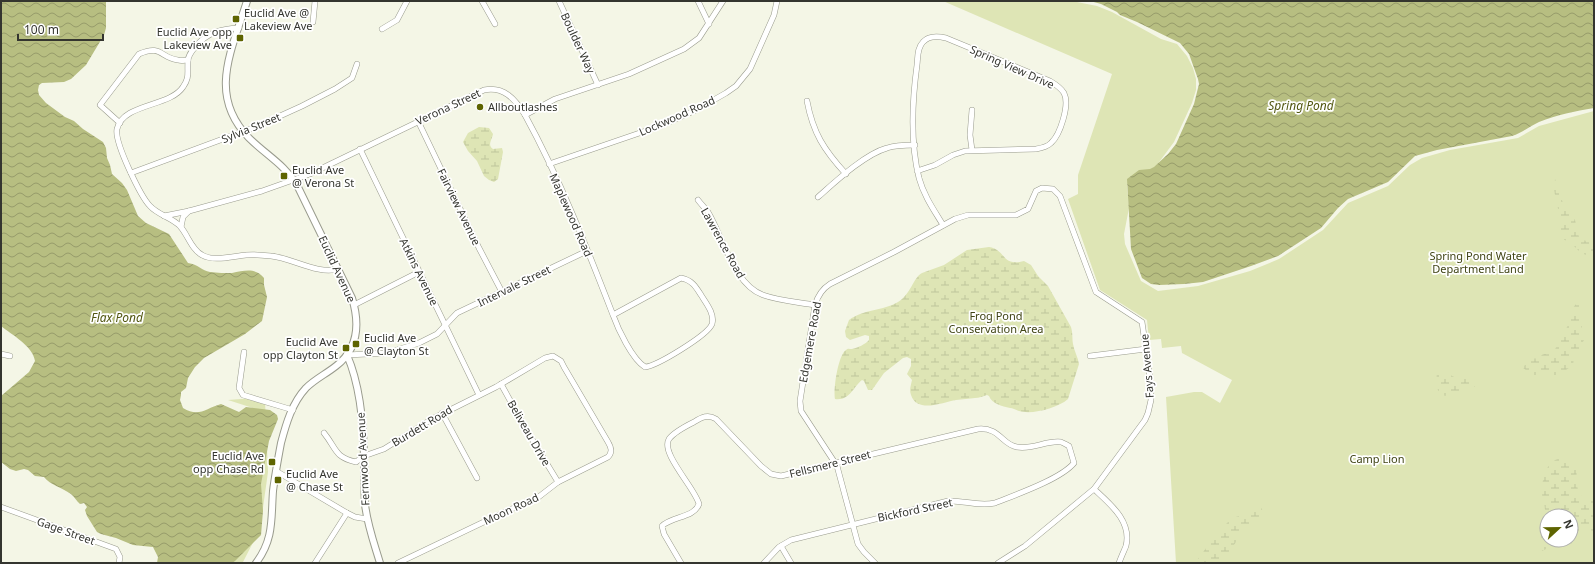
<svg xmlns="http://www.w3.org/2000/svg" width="1595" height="564" viewBox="0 0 1595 564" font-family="'Noto Sans',sans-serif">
  <defs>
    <pattern id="wetland-marsh" width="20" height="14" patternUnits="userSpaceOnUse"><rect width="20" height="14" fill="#dee5b5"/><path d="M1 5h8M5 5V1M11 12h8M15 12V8" fill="none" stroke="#bfc59c"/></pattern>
    <pattern id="water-waves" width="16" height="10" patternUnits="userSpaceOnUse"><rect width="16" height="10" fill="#b7be81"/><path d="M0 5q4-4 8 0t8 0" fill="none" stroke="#969b6a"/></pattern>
  </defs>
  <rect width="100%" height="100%" fill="#f4f6e6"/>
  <g fill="#dee5b5" fill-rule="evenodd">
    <path d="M 943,1 L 1072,1 L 1097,6 L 1112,12 L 1161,39 L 1177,44 L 1187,56 L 1193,68 L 1196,79 L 1196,90 L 1192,103 L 1174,142 L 1151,173 L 1130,178 L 1127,186 L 1129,208 L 1124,234 L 1125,244 L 1141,281 L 1158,291 L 1198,286 L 1250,271 L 1279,259 L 1323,230 L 1348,203 L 1388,186 L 1410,165 L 1422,158 L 1450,150 L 1518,138 L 1539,126 L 1594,111 L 1594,563 L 1176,563 L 1166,397 L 1194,392 L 1202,392 L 1220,403 L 1232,380 L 1182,353 L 1181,346 L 1162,348 L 1161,339 L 1149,340 L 1147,320 L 1100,290 L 1068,199 L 1078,194 L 1078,175 L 1112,74 ZM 1547,516 L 1571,516 L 1571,540 L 1547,540 Z"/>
    <polygon points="254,398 265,400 268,472 260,529 243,562 207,563 265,412 228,400"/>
  </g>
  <g fill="url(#wetland-marsh)" fill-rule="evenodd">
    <path d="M 479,127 L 489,128 L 493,134 C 492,140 487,145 493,149 L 502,148 L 503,152 L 498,179 L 494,182 L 489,180 L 484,176 L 477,161 L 468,151 L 463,142 L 468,133 Z"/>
    <polygon points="1555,179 1564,206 1575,220 1579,237 1583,240 1594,243 1594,258 1581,253 1570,242 1562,239 1558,234 1560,218 1554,190"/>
    <path d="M 989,247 C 1007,250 1001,267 1024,261 L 1031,265 L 1038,276 L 1048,286 L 1071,327 C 1073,334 1072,338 1073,344 C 1074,351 1078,357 1079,364 L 1068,399 C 1058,408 1032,415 1019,411 C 1016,410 1013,408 1010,408 C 1002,406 992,404 989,396 L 987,395 C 983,396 979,398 975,398 C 969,399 963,399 956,400 C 944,402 917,414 911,395 C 909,390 911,385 912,380 L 907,374 L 911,366 L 911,359 L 907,357 L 903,358 L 884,373 L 872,390 L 868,390 L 864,381 L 862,380 C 853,387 850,401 835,399 C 833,390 838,355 846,350 C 848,348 849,349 852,349 C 857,348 866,344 869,340 L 869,336 L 865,335 L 850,340 L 846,337 L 845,331 L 849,320 C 864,309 883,311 898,302 C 911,294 913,278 922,273 L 944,265 L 967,250 Z"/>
    <path d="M 1576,304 L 1579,305 L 1579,316 L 1583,323 L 1580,332 L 1584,340 L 1574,358 L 1573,365 L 1559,375 L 1533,375 L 1523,368 C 1532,353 1534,363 1543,354 L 1551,354 L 1553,353 L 1567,327 L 1573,308 Z"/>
    <path d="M 1442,370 C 1447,372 1452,377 1457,378 C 1465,379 1472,374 1480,380 L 1479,383 C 1470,391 1454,399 1441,395 C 1436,390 1436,380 1437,373 Z"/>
    <path d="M 1564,457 L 1568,464 L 1574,461 L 1578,461 L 1576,480 L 1579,495 L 1584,497 L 1594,496 L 1594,531 C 1578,529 1581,535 1571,544 L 1552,546 L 1542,551 C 1541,541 1537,529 1541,519 C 1542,516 1544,513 1545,510 C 1545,505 1542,499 1542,494 C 1542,478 1545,460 1564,457 ZM 1547,516 L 1571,516 L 1571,540 L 1547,540 Z"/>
    <path d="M 1261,507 L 1263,512 C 1258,519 1251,523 1245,529 C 1237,539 1227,560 1214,563 C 1208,564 1201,563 1195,563 L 1218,532 L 1232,518 L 1250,513 Z"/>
  </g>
  <g fill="url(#water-waves)">
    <path d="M 1,1 L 106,1 L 106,28 L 104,35 L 86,65 L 71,79 L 64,82 L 42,83 L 39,85 L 38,90 L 39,95 L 46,103 L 65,117 L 74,121 L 83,129 L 103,142 L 106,148 L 107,158 L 110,165 L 112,174 L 122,183 L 127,190 L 138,216 L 146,223 L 169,234 L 188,263 C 198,264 202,271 210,272 C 217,273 226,273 232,273 C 244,271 255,267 264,278 L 264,285 L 267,297 L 262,321 L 245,334 L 204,358 L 195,367 L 188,378 L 186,388 L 181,392 L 181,395 L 180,400 L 183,408 C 199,418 206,408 221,404 L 239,412 L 246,407 L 270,410 L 277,415 L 278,419 L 269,441 L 261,484 L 263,511 L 261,535 L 235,561 L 232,563 L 157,563 L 158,557 L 153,547 L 133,545 L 116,538 L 101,534 L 97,532 L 87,516 L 85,510 L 87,507 L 84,503 L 80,504 C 76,501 75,497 71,494 C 63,488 50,485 44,477 L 35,476 L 28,470 L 24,469 L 16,471 L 10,469 L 1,462 L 1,396 L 29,372 L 35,361 C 33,346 12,335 1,326 Z"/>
    <path d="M 1090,1 L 1594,1 L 1594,108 C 1575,111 1557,115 1539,122 C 1530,126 1522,133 1512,136 L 1437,150 L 1415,156 L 1388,182 L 1348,199 L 1338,208 L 1321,228 L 1278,256 L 1251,266 L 1203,282 L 1184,284 L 1159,285 L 1151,284 L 1142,278 L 1131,249 L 1127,179 L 1139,170 L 1150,169 L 1154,167 L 1168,154 L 1176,144 L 1194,104 L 1199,84 L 1198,79 L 1189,54 L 1180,43 L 1137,22 L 1120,15 L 1117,12 L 1101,4 Z"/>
  </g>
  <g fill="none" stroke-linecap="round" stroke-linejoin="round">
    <defs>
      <g id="minor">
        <polyline points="482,1 495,24"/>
        <polyline points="559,1 598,85"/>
        <polyline points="698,1 709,24"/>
        <polyline points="313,22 315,1"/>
        <path d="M 239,28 C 221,29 208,32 196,46 C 192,51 188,55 188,61 C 187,73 190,77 183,87 C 170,107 123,103 117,129 C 114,142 141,197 150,206 C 158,215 171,217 180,226 C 188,235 191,249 202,255 C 214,262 233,256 246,255 C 254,254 263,255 271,256 C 292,258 318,275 338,269"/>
        <polyline points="382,29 397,20 407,1"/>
        <path d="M 807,101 C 813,133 824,150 846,174"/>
        <path d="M 525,115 C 560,179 587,248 613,315 L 681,278 C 692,280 696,287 701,295 C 706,303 715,314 712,324 C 708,335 657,366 645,367 C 632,359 618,329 613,315"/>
        <polyline points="418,121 479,248 502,292"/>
        <path d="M 120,123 L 100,105 L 139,54 C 162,44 160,58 178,60 C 181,61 185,60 188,60"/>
        <polyline points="360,149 479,395"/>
        <polyline points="972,150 970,135 972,110"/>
        <polyline points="549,164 660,126 696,110 726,93 736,86 750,69 774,15 777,1"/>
        <path d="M 917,171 L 935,165 L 953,155 L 965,151 L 1036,149 C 1042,148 1047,147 1051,143 C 1060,135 1070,105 1064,93 C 1061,88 1055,84 1050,81 L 946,38 C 938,36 929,35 923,42 C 917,48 918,57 917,65 C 912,102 910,142 919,178 C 924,196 934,210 943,225"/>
        <polyline points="131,173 258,126 302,106 335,89 352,78 357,64"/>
        <path d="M 818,197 C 835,182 865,154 887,148 C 896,145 905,145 915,145"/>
        <path d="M 698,200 C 701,204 705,208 708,212 C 723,237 734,285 763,295 C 780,301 798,302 815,305"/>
        <path d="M 164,216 L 189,211 L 262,191 L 310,174 L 484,90 C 504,86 515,99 525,115 L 555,99 L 629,74 L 684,49 L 699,38 L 723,1"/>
        <polyline points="181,227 183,217 189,211"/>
        <polyline points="354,305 419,272"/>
        <polyline points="244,352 239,388 243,395 293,410"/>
        <polyline points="1,354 10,356"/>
        <polyline points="347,355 387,353 419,343 437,334 457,313 587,251"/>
        <polyline points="1090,356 1146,349"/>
        <polyline points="501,384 527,431 558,482"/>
        <polyline points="442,413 477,478"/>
        <path d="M 324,433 C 337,449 334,457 356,462 L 364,456 L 384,449 L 432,419 L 496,387 L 545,358 L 553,356 L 561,361 L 564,367 L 608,442 C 611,447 613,452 608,457 L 558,482 L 536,499 L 509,510 L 398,563"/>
        <polyline points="276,471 347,513 355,517 367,519"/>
        <path d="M 1094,489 C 1110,504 1132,521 1126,546 C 1124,551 1121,557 1119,563"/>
        <polyline points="1,507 116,549 120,557 119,563"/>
        <polyline points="781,546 791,563"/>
        <polyline points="315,563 347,513"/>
        <path d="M 681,563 L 664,534 L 662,526 C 672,516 694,518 699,504 C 695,488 660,453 669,439 C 674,432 686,426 694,422 C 702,417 708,414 716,419 L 761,466 L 771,474 L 781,476 L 978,429 C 1000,427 1002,445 1017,447 C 1032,450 1047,440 1061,442 C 1064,443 1067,445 1069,446 L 1074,463 C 1061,479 1015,495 995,503 C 978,507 964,500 948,501 L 791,540 L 779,547 L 764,563"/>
        <path d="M 875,563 L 864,552 L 858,544 L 837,466 L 801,411 L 800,401 L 815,305 C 818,295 822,289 830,284 L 894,252 L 955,219 L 968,215 L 1016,215 L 1028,209 L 1036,191 L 1042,188 L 1053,189 L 1060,196 L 1096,292 L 1142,322 L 1150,378 L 1151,400 L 1148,413 L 1145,420 L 1094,489 L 1025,546 L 998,563"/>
      </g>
      <g id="tertiary">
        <path d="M 247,1 C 232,50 207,95 249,138 C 265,154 285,165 297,185 L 352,298 C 360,324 358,349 336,366 C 326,374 315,379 306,388 C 292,403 286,424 281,443 C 278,459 275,475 273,491 C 271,519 274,539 256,563"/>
        <path d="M 347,355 C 361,387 364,429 364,464 C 365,477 364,491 365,504 C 367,524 374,543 380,563"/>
      </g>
    </defs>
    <use href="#minor" stroke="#999b8d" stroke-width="6"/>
    <use href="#tertiary" stroke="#999b8d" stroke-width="8"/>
    <use href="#minor" stroke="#fff" stroke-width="5"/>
    <use href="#tertiary" stroke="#fff" stroke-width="6"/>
  </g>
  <g fill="#5e6400" stroke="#fff" stroke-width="1.5">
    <rect x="232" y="15" width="8" height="8" rx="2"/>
    <rect x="236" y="34" width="8" height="8" rx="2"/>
    <circle cx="480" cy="107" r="4"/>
    <rect x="280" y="172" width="8" height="8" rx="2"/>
    <rect x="352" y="340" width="8" height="8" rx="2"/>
    <rect x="342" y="344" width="8" height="8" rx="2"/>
    <rect x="268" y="458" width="8" height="8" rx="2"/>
    <rect x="274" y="476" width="8" height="8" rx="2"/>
  </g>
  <g text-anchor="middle" stroke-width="3.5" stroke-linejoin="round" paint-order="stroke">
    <g font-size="11" fill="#34352f" stroke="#fff" text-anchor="start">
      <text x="244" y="17">Euclid Ave @<tspan x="244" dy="13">Lakeview Ave</tspan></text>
      <text x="232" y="36" text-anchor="end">Euclid Ave opp<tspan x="232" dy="13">Lakeview Ave</tspan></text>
      <text x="488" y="111">Allboutlashes</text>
      <text x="292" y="174">Euclid Ave<tspan x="292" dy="13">@ Verona St</tspan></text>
      <text x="364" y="342">Euclid Ave<tspan x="364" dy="13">@ Clayton St</tspan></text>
      <text x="338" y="346" text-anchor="end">Euclid Ave<tspan x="338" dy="13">opp Clayton St</tspan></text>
      <text x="264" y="460" text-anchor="end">Euclid Ave<tspan x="264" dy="13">opp Chase Rd</tspan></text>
      <text x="286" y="478">Euclid Ave<tspan x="286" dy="13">@ Chase St</tspan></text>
    </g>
    <g font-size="11" fill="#34352f" stroke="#fff">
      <text transform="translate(578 43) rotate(65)" y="4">Boulder Way</text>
      <text transform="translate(1012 67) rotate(24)" y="4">Spring View Drive</text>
      <text transform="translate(448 107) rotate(-25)" y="4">Verona Street</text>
      <text transform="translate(677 116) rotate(-24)" y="4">Lockwood Road</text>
      <text transform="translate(251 128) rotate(-22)" y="4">Sylvia Street</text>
      <text transform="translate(459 207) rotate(64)" y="4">Fairview Avenue</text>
      <text transform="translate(571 215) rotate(66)" y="4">Maplewood Road</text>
      <text transform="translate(723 243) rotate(61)" y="4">Lawrence Road</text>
      <text transform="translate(337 269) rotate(65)" y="4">Euclid Avenue</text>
      <text transform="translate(419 272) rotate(64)" y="4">Atkins Avenue</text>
      <text transform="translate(514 286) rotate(-26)" y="4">Intervale Street</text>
      <text transform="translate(810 342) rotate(-80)" y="4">Edgemere Road</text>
      <text transform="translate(1147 366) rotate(-95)" y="4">Fays Avenue</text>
      <text transform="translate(422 426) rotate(-31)" y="4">Burdett Road</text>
      <text transform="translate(529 433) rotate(60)" y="4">Beliveau Drive</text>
      <text transform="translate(363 459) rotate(-93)" y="4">Fernwood Avenue</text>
      <text transform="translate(830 464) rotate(-14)" y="4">Fellsmere Street</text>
      <text transform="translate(511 509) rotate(-25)" y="4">Moon Road</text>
      <text transform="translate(915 510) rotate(-12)" y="4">Bickford Street</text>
      <text transform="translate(66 531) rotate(20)" y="4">Gage Street</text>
    </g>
    <g font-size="11" fill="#414516" stroke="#fff">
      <text x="1478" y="260">Spring Pond Water<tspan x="1478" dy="13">Department Land</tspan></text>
      <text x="996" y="320">Frog Pond<tspan x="996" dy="13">Conservation Area</tspan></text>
      <text x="1377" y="463">Camp Lion</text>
    </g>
    <g font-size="12" font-style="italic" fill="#515610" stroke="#fff">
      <text x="1301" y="110">Spring Pond</text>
      <text x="117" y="322">Flax Pond</text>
    </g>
  </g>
  <rect width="1595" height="564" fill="none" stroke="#34352f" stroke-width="4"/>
  <g transform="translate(1559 528) rotate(68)"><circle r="19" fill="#ffffff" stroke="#aeaeac"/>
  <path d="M0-3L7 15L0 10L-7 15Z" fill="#5e6400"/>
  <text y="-6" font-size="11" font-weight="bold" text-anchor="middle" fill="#34352f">N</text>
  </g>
  <path d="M18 34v6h85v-6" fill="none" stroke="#34352f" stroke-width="2"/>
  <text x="24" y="34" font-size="12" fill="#34352f" stroke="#ffffff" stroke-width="3" paint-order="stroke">100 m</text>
</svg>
